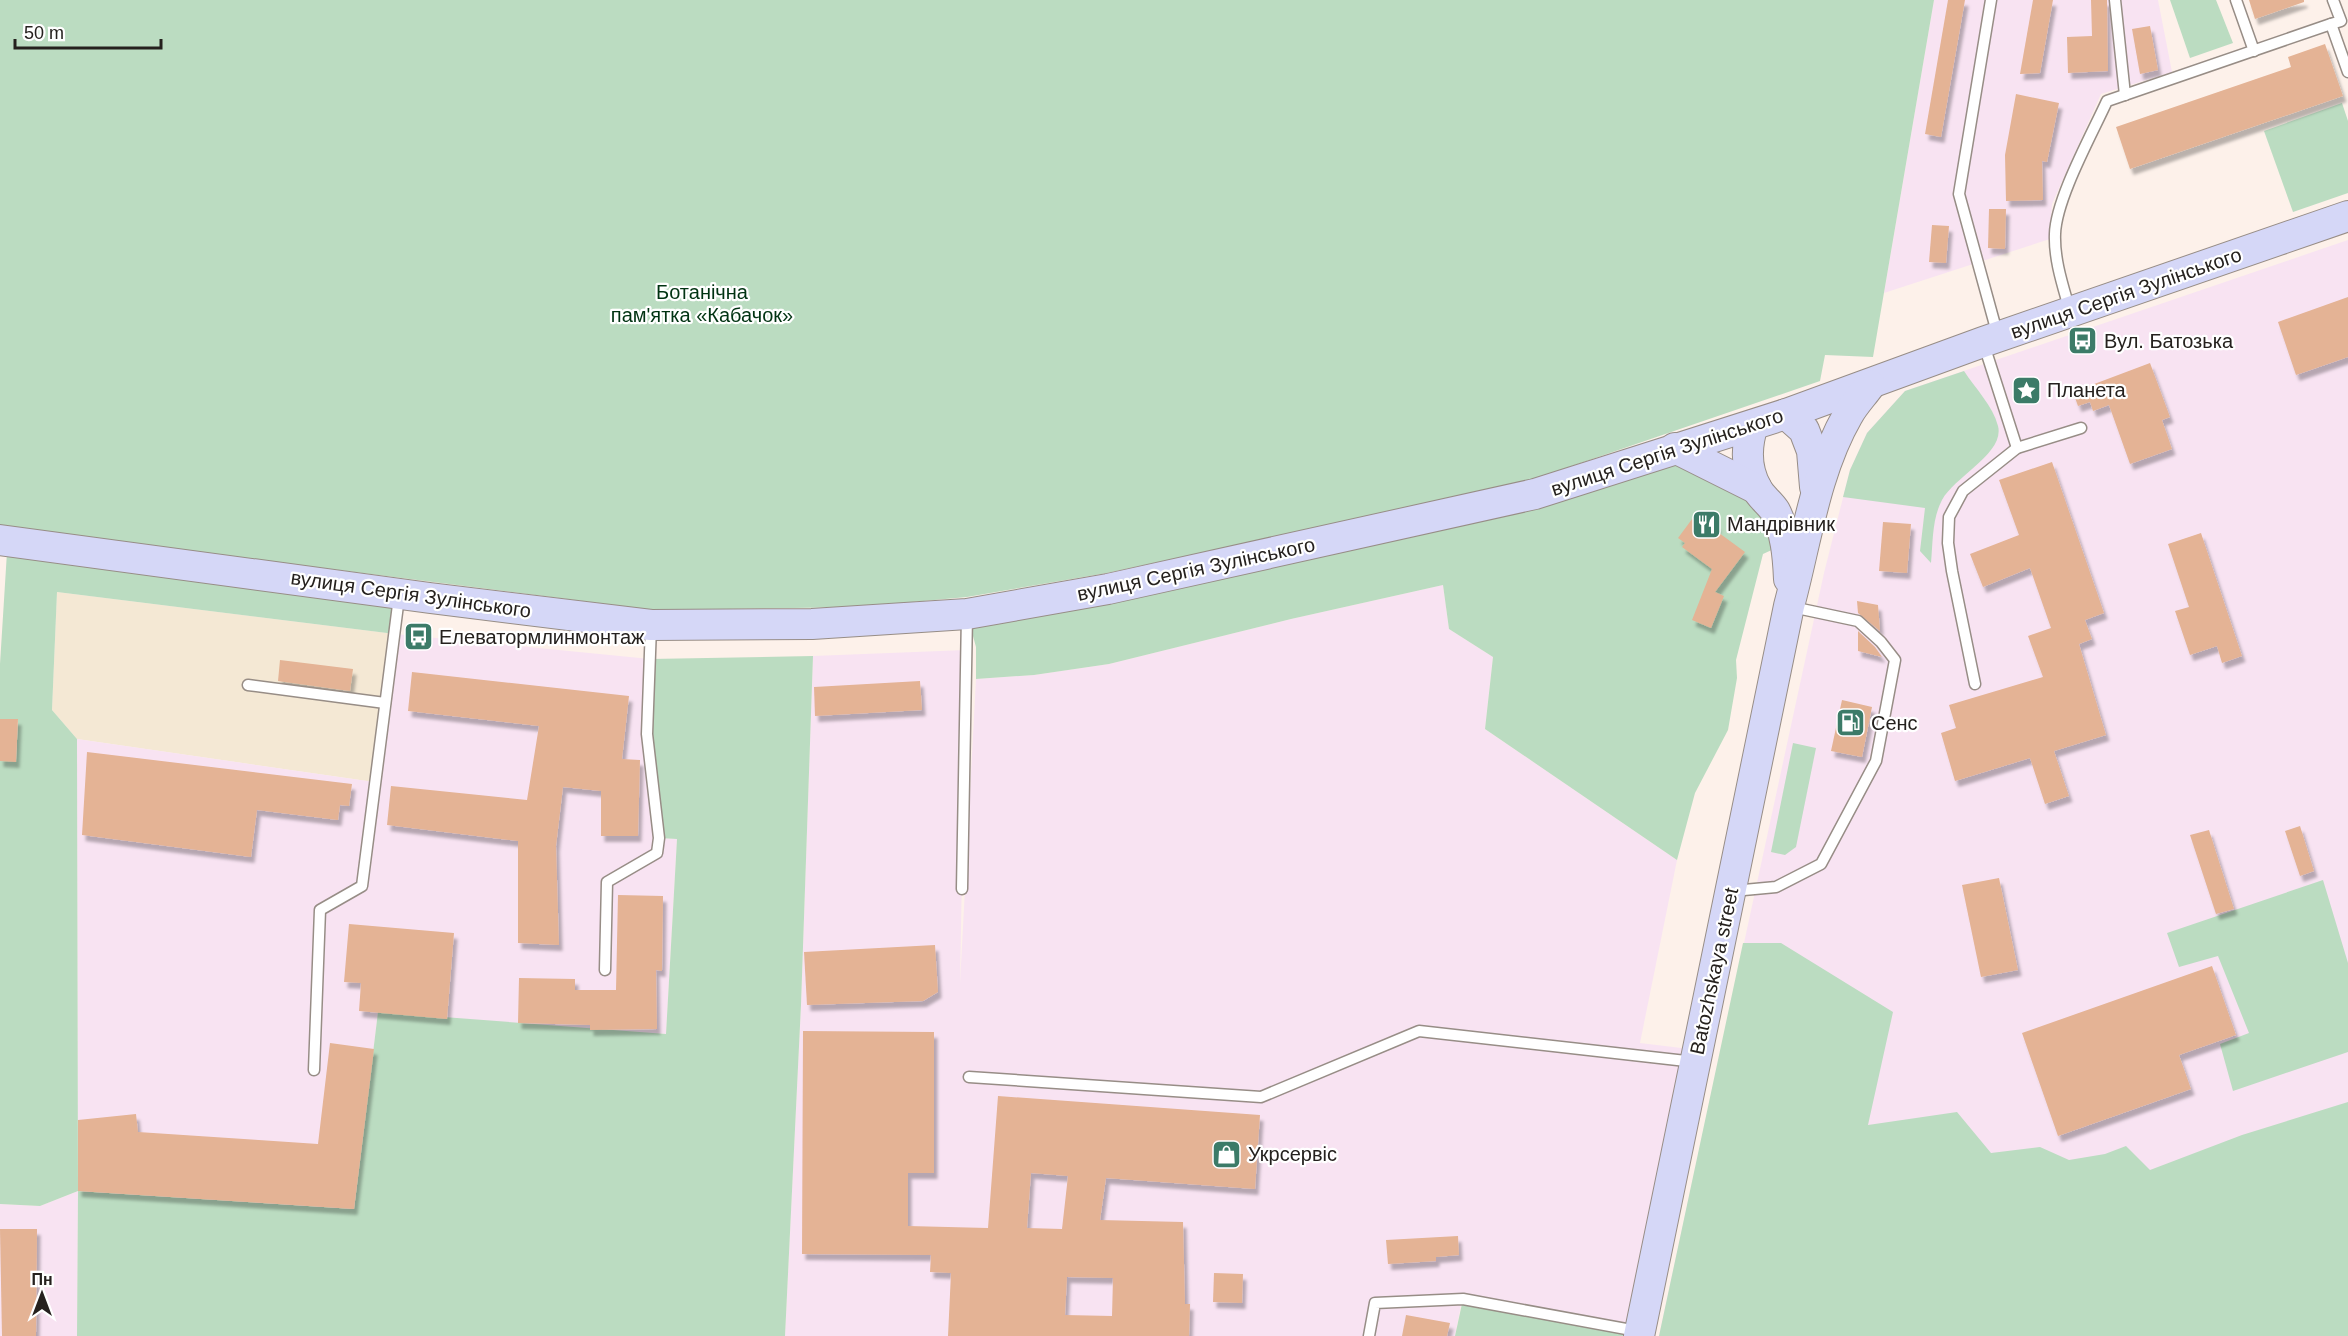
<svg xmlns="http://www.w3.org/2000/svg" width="2348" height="1336" viewBox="0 0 2348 1336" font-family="Arial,sans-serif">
  <defs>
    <filter id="shadow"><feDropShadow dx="3.5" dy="6" stdDeviation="1.5" flood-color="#0004"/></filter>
  </defs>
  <rect width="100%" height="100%" fill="#fdf1ea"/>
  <polygon fill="#f4e8d4" points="57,592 395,634 374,782 77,739 52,710"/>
  <g fill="#f8e3f2">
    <polygon points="1934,0 2158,0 2172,72 2101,94 2052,204 2050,239 1884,293"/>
    <polygon points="2348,240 2348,1336 1659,1336 1824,573 1850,470 1867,433 1905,391"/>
    <polygon points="1443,585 1449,629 1493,657 1485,729 1677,860 1640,1043 1698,1050 1640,1332 1462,1300 1455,1336 785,1336 801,1005 813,656 966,650 960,984 976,679 1034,675 1109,664 1291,619"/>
    <polygon points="395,634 650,659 659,838 677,839 666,1034 378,1013 354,1209 78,1191 77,1336 0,1336 0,1204 40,1206 78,1191 77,739 374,782"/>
  </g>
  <g fill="#bbdcc1">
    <polygon points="0,0 1934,0 1873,357 1825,355 1820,381 1531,480 1474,494 1107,573 967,597 858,607 653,610 0,527"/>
    <polygon points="2170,0 2216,0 2233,43 2190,58"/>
    <polygon points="2342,103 2348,121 2348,193 2293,212 2264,131"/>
    <path d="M 1964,371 C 1975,388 1993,406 1998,426 C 2005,453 1955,476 1942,500 C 1932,519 1933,541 1931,563 L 1920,551 L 1925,508 L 1843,497 L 1850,470 L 1867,433 L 1905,391 Z"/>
    <polygon points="1675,448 1757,489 1776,548 1763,554 1736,660 1737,678 1728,730 1695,793 1677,860 1485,729 1493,657 1449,629 1443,585 1291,619 1109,664 1034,675 976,679 976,647 967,614"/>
    <polygon points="7,552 398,607 395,634 57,592 52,710 77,739 78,1191 354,1209 378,1012 666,1034 677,839 659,838 647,734 650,659 813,656 801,1005 785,1336 77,1336 78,1191 40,1206 0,1204 0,761 16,761 18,720 0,719 0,664"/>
    <polygon points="1793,743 1816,748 1796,847 1785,855 1771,852"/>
    <polygon points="2323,880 2348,963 2348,1052 2233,1091 2220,1044 2249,1033 2218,956 2179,967 2167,933"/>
    <polygon points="1743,943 1781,943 1893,1012 1868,1125 1957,1112 1991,1153 2040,1147 2069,1160 2105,1154 2126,1146 2150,1170 2242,1135 2348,1102 2348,1336 1659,1336"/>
    <polygon points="1463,1299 1639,1336 1455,1336"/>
  </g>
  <g fill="#e4b395" fill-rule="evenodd" filter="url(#shadow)">
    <polygon points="1948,0 1965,0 1941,137 1925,134"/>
    <polygon points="2033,0 2053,0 2040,73 2020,74"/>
    <polygon points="2091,0 2107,0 2108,71 2068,73 2067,37 2092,36"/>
    <polygon points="2249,0 2304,0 2304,2 2255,19"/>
    <polygon points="2150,26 2158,70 2140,74 2132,29"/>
    <polygon points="2325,44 2343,96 2130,169 2116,127 2291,67 2288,57"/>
    <polygon points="2016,94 2059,103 2047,162 2042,161 2043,200 2006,201 2005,155"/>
    <polygon points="1989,209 2006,209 2005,249 1988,248"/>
    <polygon points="1932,225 1949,226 1946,263 1929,262"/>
    <polygon points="2348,297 2348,357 2296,375 2278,322"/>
    <polygon points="2150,363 2170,417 2162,420 2172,449 2130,464 2109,405 2093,411 2090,402 2078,406 2073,392"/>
    <polygon points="2052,462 2104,613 2085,620 2092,639 2079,644 2106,735 2054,751 2069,796 2045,804 2030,758 1955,781 1941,733 1956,728 1949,705 2043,677 2028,636 2051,628 2030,568 1983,587 1970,554 2019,535 1999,480"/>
    <polygon points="1698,511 1718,526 1715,530 1745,552 1715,592 1724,596 1711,628 1692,620 1712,569 1682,547 1685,543 1678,538"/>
    <polygon points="1883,522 1911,524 1907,573 1879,571"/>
    <polygon points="2201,533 2242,656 2222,663 2217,646 2190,655 2175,611 2189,607 2168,544"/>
    <polygon points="1857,601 1878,605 1880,631 1858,613"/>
    <polygon points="1858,631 1875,647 1882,657 1858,651"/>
    <polygon points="280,660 353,669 350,691 278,681"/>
    <polygon points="412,672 629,696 622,759 640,760 638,836 601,836 601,791 563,787 556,846 559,945 518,943 518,841 387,825 391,786 527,800 539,726 408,711"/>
    <polygon points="920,681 922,710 815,716 814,687"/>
    <polygon points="1842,700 1872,707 1862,757 1831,751"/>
    <polygon points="0,719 18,719 16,762 0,761"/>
    <polygon points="87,752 352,784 349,806 340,805 338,820 257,810 251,857 82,835"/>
    <polygon points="2300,826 2314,871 2300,876 2285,831"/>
    <polygon points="2209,830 2234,909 2216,914 2190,835"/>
    <polygon points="1999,878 2018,970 1981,977 1962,885"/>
    <polygon points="618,895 663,896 662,971 656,970 657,1029 590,1030 590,1025 518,1023 519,978 575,979 575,990 616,990"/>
    <polygon points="349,924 454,933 447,1019 359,1011 361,983 344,982"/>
    <polygon points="935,945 938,992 923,1001 807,1005 804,952"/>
    <polygon points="2212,966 2236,1035 2179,1055 2191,1089 2058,1136 2022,1033"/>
    <path d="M 803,1031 L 934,1032 L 934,1173 L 908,1173 L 908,1226 L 988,1228 L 998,1096 L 1260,1115 L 1255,1189 L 1106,1178 L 1100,1220 L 1183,1222 L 1185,1304 L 1190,1304 L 1189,1336 L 948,1336 L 951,1273 L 930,1272 L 931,1255 L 802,1254 ZM 1031,1173 L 1068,1176 L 1062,1229 L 1027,1228 ZM 1067,1277 L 1113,1278 L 1112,1316 L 1065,1315 Z"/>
    <polygon points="330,1043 374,1049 354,1209 78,1191 78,1120 136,1114 138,1132 318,1144"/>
    <polygon points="0,1229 37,1229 36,1336 2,1336"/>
    <polygon points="1458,1236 1459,1255 1436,1257 1436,1261 1388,1264 1386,1240"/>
    <polygon points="1214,1273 1243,1274 1242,1303 1213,1302"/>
    <polygon points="1406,1315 1450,1323 1447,1336 1402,1336"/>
  </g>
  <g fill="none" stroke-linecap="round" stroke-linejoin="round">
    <defs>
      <g id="lane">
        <polyline points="1991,0 1959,194 1998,336"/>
        <polyline points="2115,0 2125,95"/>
        <polyline points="2236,0 2254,51"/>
        <polyline points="2331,24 2341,21 2333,0"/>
        <path d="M 2070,311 C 2063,286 2054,260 2055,234 C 2056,199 2091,136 2107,101 L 2331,24 L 2348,72"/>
        <polyline points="1984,345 2017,448"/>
        <polyline points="1975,684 1952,571 1948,543 1949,517 1963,491 2017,448 2081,428"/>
        <polyline points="248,685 385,703"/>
        <polyline points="962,889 967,615"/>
        <polyline points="1733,891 1776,887 1821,864 1876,761 1895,660 1881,642 1858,621 1792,607"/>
        <polyline points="605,970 607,882 657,853 659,838 647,734 651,626"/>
        <polyline points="314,1070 320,910 362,886 399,597"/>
        <polyline points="969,1077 1261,1097 1419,1031 1695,1062"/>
        <polyline points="1369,1336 1375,1303 1463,1299 1637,1331"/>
      </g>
      <g id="secondary">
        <polyline points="1786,414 1804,430 1812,451 1815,487"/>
        <path d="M 1753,425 C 1746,446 1745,468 1757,489 C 1761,497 1770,503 1775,511 C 1786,532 1788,556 1789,579"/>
        <polyline points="1675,448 1757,489"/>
        <polyline points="0,540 430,598 651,625 812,624 967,614 1108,589 1535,494 1786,414 1983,342 2348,216"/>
        <path d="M 1639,1336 L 1789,606 C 1806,543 1815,472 1848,415 C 1854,404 1863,395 1870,385"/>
      </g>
    </defs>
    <use href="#lane" stroke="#978d86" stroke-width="13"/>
    <use href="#secondary" stroke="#978d86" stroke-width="32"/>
    <use href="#lane" stroke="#fff" stroke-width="10"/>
    <use href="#secondary" stroke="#d5d7f7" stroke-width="30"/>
  </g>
  <defs>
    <symbol id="bus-square" viewBox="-11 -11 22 22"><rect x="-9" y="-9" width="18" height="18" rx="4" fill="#3c7b68" stroke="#fff"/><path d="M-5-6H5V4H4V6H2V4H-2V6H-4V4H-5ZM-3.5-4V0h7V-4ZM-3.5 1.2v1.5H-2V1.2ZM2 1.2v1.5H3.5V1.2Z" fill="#fff"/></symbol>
    <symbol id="sight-square" viewBox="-11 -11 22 22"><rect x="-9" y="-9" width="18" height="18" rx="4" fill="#3c7b68" stroke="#fff"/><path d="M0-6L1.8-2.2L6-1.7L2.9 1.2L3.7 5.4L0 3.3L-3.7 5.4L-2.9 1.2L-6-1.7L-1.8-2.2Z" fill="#fff"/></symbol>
    <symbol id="restaurant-square" viewBox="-11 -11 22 22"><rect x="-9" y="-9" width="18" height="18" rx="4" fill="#3c7b68" stroke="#fff"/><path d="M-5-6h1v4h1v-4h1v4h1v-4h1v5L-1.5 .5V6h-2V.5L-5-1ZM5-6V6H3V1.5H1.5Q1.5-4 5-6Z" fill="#fff"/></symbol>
    <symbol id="fuel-square" viewBox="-11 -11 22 22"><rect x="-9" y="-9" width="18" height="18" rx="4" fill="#3c7b68" stroke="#fff"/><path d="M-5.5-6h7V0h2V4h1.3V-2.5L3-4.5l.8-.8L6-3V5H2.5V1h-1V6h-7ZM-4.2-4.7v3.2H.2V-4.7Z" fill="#fff"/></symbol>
    <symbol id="shop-square" viewBox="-11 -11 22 22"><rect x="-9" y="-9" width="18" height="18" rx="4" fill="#3c7b68" stroke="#fff"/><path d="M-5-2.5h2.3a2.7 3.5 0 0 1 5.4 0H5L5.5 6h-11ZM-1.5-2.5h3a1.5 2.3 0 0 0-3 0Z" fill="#fff"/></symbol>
  </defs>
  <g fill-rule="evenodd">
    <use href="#bus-square" x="2066" y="324" width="33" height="33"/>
    <use href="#sight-square" x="2010" y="374" width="33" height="33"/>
    <use href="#restaurant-square" x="1690" y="508" width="33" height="33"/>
    <use href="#bus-square" x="402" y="620" width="33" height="33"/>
    <use href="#fuel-square" x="1834" y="706" width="33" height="33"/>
    <use href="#shop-square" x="1210" y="1138" width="33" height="33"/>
  </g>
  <g text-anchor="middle" stroke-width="4.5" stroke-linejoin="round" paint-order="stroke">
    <g font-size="20" fill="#003312" stroke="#fff">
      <text x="702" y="299">Ботанічна<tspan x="702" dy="23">пам'ятка «Кабачок»</tspan></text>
    </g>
    <g font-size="20" fill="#25211e" stroke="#fff">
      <text transform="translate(2126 293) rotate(-19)" y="7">вулиця Сергія Зулінського</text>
      <text transform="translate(1667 452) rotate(-18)" y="7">вулиця Сергія Зулінського</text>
      <text transform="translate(1196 569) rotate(-12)" y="7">вулиця Сергія Зулінського</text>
      <text transform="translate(411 594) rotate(8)" y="7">вулиця Сергія Зулінського</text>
      <text transform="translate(1714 971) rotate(-78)" y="7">Batozhskaya street</text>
    </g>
    <g font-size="20" fill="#25211e" stroke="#fff" text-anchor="start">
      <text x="2104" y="348">Вул. Батозька</text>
      <text x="2047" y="397">Планета</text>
      <text x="1727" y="531">Мандрівник</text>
      <text x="439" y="644">Елеватормлинмонтаж</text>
      <text x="1871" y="730">Сенс</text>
      <text x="1248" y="1161">Укрсервіс</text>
    </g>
  </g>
  <g transform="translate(42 1294)" stroke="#ffffff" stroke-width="4.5" paint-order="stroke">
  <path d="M0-4.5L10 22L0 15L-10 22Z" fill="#25211e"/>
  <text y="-9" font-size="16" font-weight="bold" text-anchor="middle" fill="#25211e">Пн</text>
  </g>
  <path d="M15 39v9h146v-9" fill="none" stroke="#25211e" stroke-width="3"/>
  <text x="24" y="39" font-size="18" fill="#25211e" stroke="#ffffff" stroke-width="4.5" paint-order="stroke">50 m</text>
</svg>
